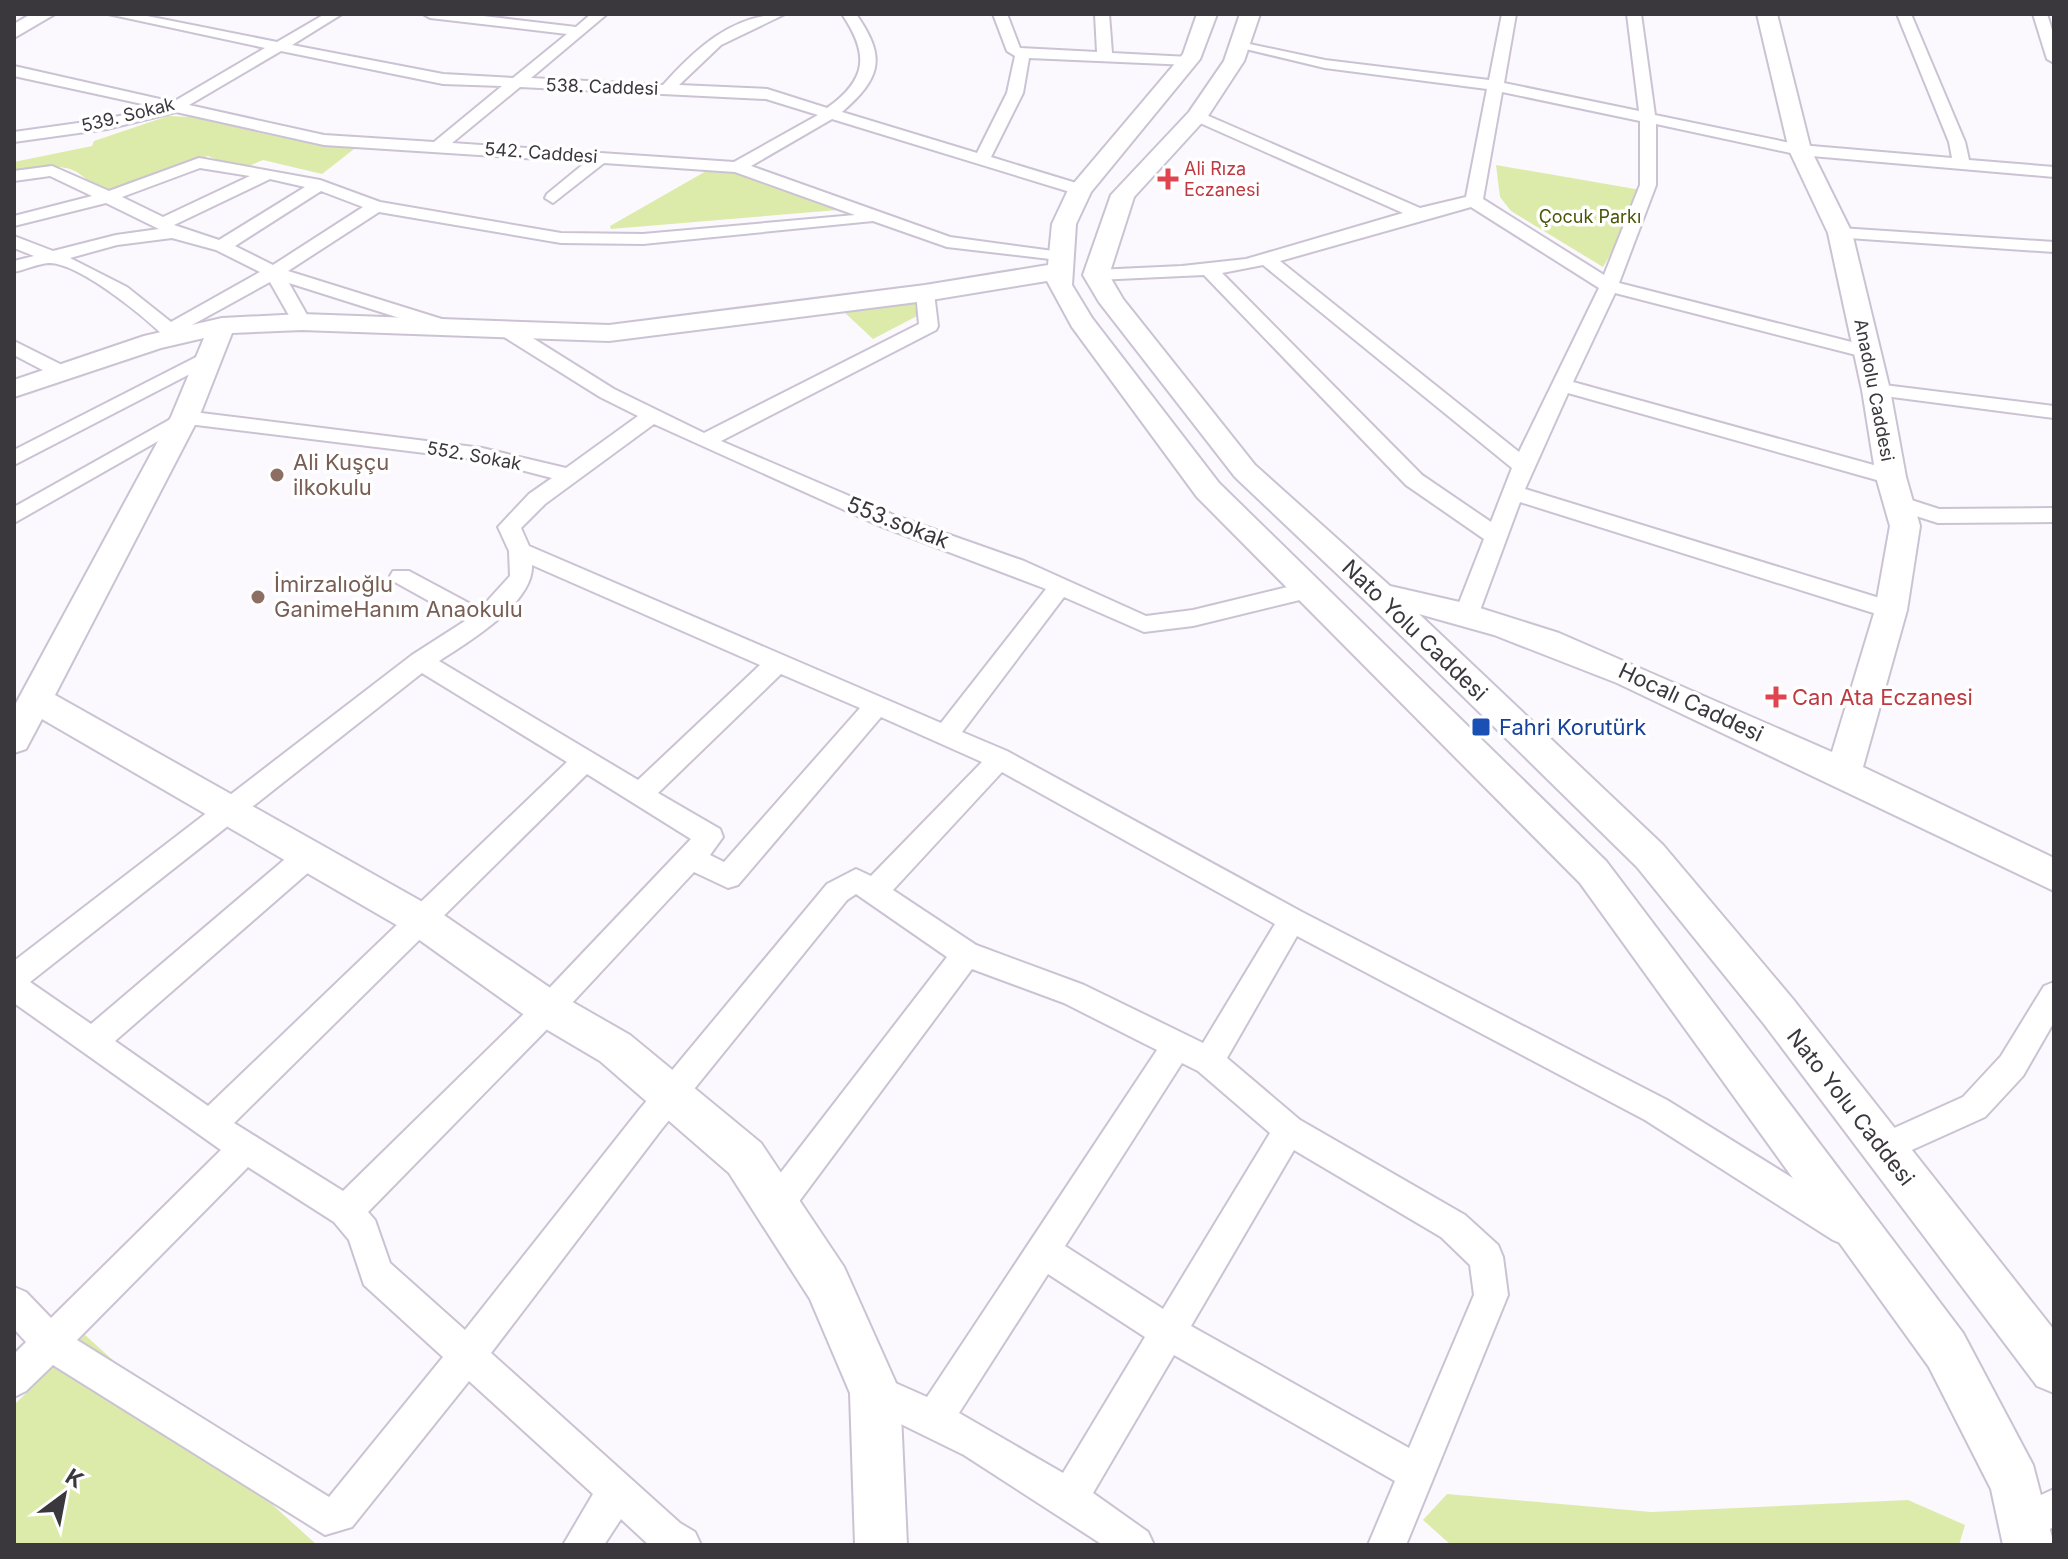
<svg xmlns="http://www.w3.org/2000/svg" width="2068" height="1559" viewBox="0 0 2068 1559" font-family="Inter,sans-serif">
  <rect width="100%" height="100%" fill="#fbf8fe"/>
  <g fill="#dceba9">
    <path d="M 168,116 L 191,117 L 284,138 L 358,146 L 322,174 L 263,160 L 249,166 L 226,164 L 208,156 C 192,161 117,192 108,191 C 94,189 83,173 70,169 C 54,164 30,168 14,172 L 14,162 L 92,146 L 94,141 Z"/>
    <polygon points="1496,165 1641,190 1627,226 1603,267 1511,211 1500,197"/>
    <polygon points="708,170 734,173 838,210 611,229 610,226"/>
    <polygon points="915,303 917,316 873,339 843,311"/>
    <polygon points="85,1335 317,1545 14,1545 14,1405"/>
    <polygon points="1447,1494 1651,1512 1908,1500 1965,1525 1959,1545 1451,1545 1423,1520"/>
  </g>
  <g fill="none" stroke-linecap="round" stroke-linejoin="round">
    <defs>
      <g id="street">
        <path d="M 108,14 L 137,14 L 277,42 L 325,14 L 342,14 L 292,45 L 443,74 L 513,78 L 567,34 L 430,18 L 423,14 L 467,14 L 576,27 L 591,14 L 607,14 L 531,78 L 663,85 C 696,48 733,14 785,14 L 721,45 L 679,85 L 767,89 L 827,108 C 869,78 868,53 842,14 L 856,14 C 886,57 882,77 842,112 L 977,153 L 1007,93 L 1015,56 L 1007,51 L 993,14 L 1007,14 L 1020,48 L 1097,52 L 1095,14 L 1109,14 L 1112,53 L 1189,57 L 1196,61 L 1189,65 L 1029,58 L 1023,93 L 991,157 L 1086,186 L 1088,190 L 1080,195 L 832,119 L 751,166 L 950,237 L 1061,252 L 1070,257 L 1067,261 L 947,247 L 873,221 L 643,244 L 561,243 L 379,212 L 288,271 L 461,325 L 461,333 L 447,333 L 289,283 L 311,322 L 309,326 L 295,326 L 270,282 L 181,331 L 186,337 L 176,343 L 169,341 C 148,319 81,264 50,263 C 39,263 25,270 14,272 L 14,261 L 34,256 L 14,248 L 14,236 L 53,251 L 116,235 L 159,229 L 106,203 L 14,226 L 14,216 L 92,196 L 50,176 L 14,181 L 14,171 L 52,166 L 109,191 L 199,158 L 320,180 L 380,202 L 561,233 L 643,234 L 855,215 L 735,172 L 604,163 L 553,203 L 545,198 L 547,194 L 586,162 L 324,145 L 176,112 L 107,129 L 14,142 L 14,132 L 107,119 L 156,107 L 14,76 L 14,66 L 173,102 L 265,48 ZM 281,51 L 443,84 L 502,86 L 434,142 L 324,135 L 189,105 ZM 520,87 L 766,99 L 818,115 L 734,162 L 452,143 ZM 200,168 L 250,176 L 163,217 L 122,197 ZM 270,179 L 305,187 L 219,240 L 174,225 ZM 321,191 L 363,207 L 273,265 L 235,246 ZM 172,238 L 216,250 L 260,272 L 171,322 L 127,287 L 70,258 L 117,245 Z"/>
        <path d="M 1502,14 L 1516,14 L 1504,83 L 1639,111 L 1627,14 L 1641,14 L 1655,115 L 1800,145 L 1952,158 L 1949,142 L 1897,14 L 1911,14 L 1965,142 L 1969,160 L 2054,167 L 2054,177 L 1800,155 L 1656,124 L 1656,185 L 1619,283 L 1875,348 L 1878,352 L 1868,358 L 1615,293 L 1573,382 L 1899,472 L 1902,477 L 1891,484 L 1568,393 L 1525,489 L 1899,604 L 1903,610 L 1899,616 L 1883,616 L 1520,502 L 1479,613 L 1475,619 L 1459,619 L 1455,613 L 1484,539 L 1406,485 L 1204,275 L 1096,280 L 1087,275 L 1096,270 L 1182,266 L 1246,259 L 1403,213 L 1191,119 L 1191,113 L 1197,111 L 1420,208 L 1466,197 L 1487,89 L 1325,68 L 1233,46 L 1240,42 L 1325,60 L 1489,80 ZM 1502,92 L 1640,121 L 1640,185 L 1604,275 L 1483,199 ZM 1471,207 L 1599,288 L 1519,452 L 1280,261 ZM 1263,265 L 1512,468 L 1491,522 L 1422,475 L 1222,273 Z"/>
        <polygon points="2033,14 2047,14 2054,36 2054,63 2047,59"/>
        <polygon points="1840,228 2054,242 2054,252 1834,237 1834,229"/>
        <path d="M 925,287 L 934,293 L 938,326 L 936,330 L 721,441 L 896,516 L 1024,561 L 1146,616 L 1193,610 L 1308,582 L 1320,590 L 1316,596 L 1193,626 L 1144,632 L 1064,597 L 962,732 L 1007,751 L 1302,912 L 1667,1100 L 1857,1218 L 1861,1229 L 1857,1240 L 1845,1245 L 1833,1240 L 1645,1120 L 1297,936 L 1227,1058 L 1300,1120 L 1465,1215 L 1498,1245 L 1503,1257 L 1508,1295 L 1406,1545 L 1368,1545 L 1395,1481 L 1174,1355 L 1093,1493 L 1148,1532 L 1154,1545 L 1103,1545 L 964,1455 L 862,1405 L 857,1392 L 862,1379 L 875,1374 L 927,1397 L 1157,1050 L 1064,1003 L 972,969 L 789,1215 L 777,1220 L 765,1215 L 761,1204 L 765,1193 L 947,957 L 856,894 L 847,900 L 661,1130 L 491,1353 L 680,1523 L 695,1532 L 701,1545 L 649,1545 L 621,1519 L 604,1545 L 563,1545 L 593,1494 L 469,1381 L 352,1527 L 325,1535 L 53,1365 L 26,1391 L 14,1397 L 14,1354 L 26,1342 L 14,1329 L 14,1287 L 26,1292 L 51,1318 L 221,1150 L 14,1003 L 14,961 L 412,655 L 465,621 L 393,581 L 390,576 L 393,571 L 409,571 L 480,609 L 510,576 L 509,551 L 498,527 L 529,494 L 552,478 L 482,460 L 188,424 L 14,523 L 14,507 L 185,411 L 482,448 L 566,468 L 638,416 L 600,397 L 501,335 L 501,327 L 515,327 L 614,389 L 704,433 L 919,324 L 916,293 ZM 654,424 L 880,526 L 1046,589 L 941,723 L 529,546 L 521,528 L 545,504 ZM 532,565 L 760,665 L 638,780 L 439,661 C 468,642 534,603 532,565 ZM 422,673 L 567,762 L 208,1106 L 115,1041 L 318,864 L 322,856 L 318,848 L 308,845 L 298,848 L 91,1024 L 30,982 ZM 781,674 L 860,708 L 724,862 L 710,855 L 723,837 L 720,829 L 658,793 ZM 881,717 L 982,762 L 871,876 L 856,869 L 827,884 L 639,1110 L 465,1330 L 390,1263 L 375,1220 L 368,1212 L 558,1018 L 694,872 L 728,888 L 738,885 ZM 1002,772 L 1275,924 L 1203,1043 L 1084,985 L 976,945 L 893,890 ZM 587,774 L 691,839 L 538,1000 L 343,1191 L 234,1123 ZM 1182,1063 L 1198,1071 L 1270,1133 L 1163,1309 L 1065,1246 ZM 1294,1150 L 1441,1237 L 1470,1265 L 1474,1295 L 1409,1448 L 1191,1326 ZM 248,1167 L 334,1222 L 349,1240 L 364,1285 L 443,1357 L 329,1497 L 77,1340 ZM 1048,1274 L 1145,1337 L 1063,1473 L 959,1413 Z"/>
        <polygon points="14,341 68,368 71,372 61,378 54,376 14,355"/>
        <polygon points="210,350 220,356 217,360 14,465 14,450"/>
        <polygon points="1876,384 2054,406 2054,418 1869,394 1866,390 1869,386"/>
        <polygon points="1899,496 1939,509 2054,508 2054,522 1938,523 1891,508 1888,503"/>
        <polygon points="2054,982 2054,1022 2023,1076 1985,1117 1883,1163 1872,1158 1867,1148 1872,1138 1963,1097 2001,1056 2044,986"/>
        <polygon points="2054,1489 2054,1527 2024,1541 2011,1535 2005,1522 2011,1509"/>
      </g>
      <g id="secondary">
        <polygon points="31,14 55,14 14,38 14,24"/>
        <polygon points="1197,14 1217,14 1200,59 1091,192 1076,224 1072,285 1092,318 1219,483 1606,861 1963,1333 2033,1465 2054,1545 2003,1545 1991,1489 1929,1367 1580,883 1197,497 1072,327 1047,281 925,301 609,341 302,330 232,333 199,417 55,695 435,909 562,996 630,1035 761,1143 844,1267 900,1392 907,1545 855,1545 850,1393 810,1299 729,1173 600,1061 534,1022 407,931 42,719 26,749 14,753 14,707 171,417 204,338 161,348 14,397 14,380 144,336 222,318 302,314 609,325 925,285 1048,265 1052,224 1068,190 1183,54"/>
        <polygon points="1240,14 1260,14 1244,61 1208,116 1134,197 1109,275 1123,299 1255,465 1390,586 1464,603 1559,633 1832,752 1875,610 1890,526 1876,477 1862,390 1828,233 1789,150 1757,14 1777,14 1811,150 1852,233 1890,390 1906,477 1920,526 1907,610 1863,767 2054,858 2054,891 1617,683 1494,635 1419,614 1663,845 1792,998 2054,1330 2054,1393 2037,1386 1764,1024 1637,867 1369,604 1235,477 1099,302 1083,275 1111,195 1189,112 1224,61"/>
      </g>
    </defs>
    <use href="#street" stroke="#cbc3d3" stroke-width="4"/>
    <use href="#secondary" stroke="#cbc3d3" stroke-width="4"/>
    <use href="#street" fill="#fff" fill-rule="evenodd"/>
    <use href="#secondary" fill="#fff" fill-rule="evenodd"/>
  </g>
  <g fill="#e0444e" stroke="#fff" stroke-width="3">
    <path d="M1164 167h8v8h8v8h-8v8h-8v-8h-8v-8h8z"/>
    <path d="M1772 685h8v8h8v8h-8v8h-8v-8h-8v-8h8z"/>
  </g>
  <g fill="#8d6e63" stroke="#fff" stroke-width="3">
    <circle cx="277" cy="475" r="8"/>
    <circle cx="258" cy="597" r="8"/>
  </g>
  <rect fill="#1a4fb4" stroke="#fff" stroke-width="3" x="1471" y="717" width="20" height="20" rx="4"/>
  <g text-anchor="middle" stroke-width="7" stroke-linejoin="round" paint-order="stroke">
    <g font-size="18" fill="#3a373d" stroke="#fff">
      <text transform="translate(602 87) rotate(2)" y="6">538. Caddesi</text>
      <text transform="translate(128 115) rotate(-14)" y="6">539. Sokak</text>
      <text transform="translate(541 153) rotate(4)" y="6">542. Caddesi</text>
      <text transform="translate(1874 390) rotate(79)" y="6">Anadolu Caddesi</text>
      <text transform="translate(474 456) rotate(10)" y="6">552. Sokak</text>
    </g>
    <g font-size="18" fill="#be3a42" stroke="#fff" text-anchor="start">
      <text x="1184" y="175">Ali Rıza<tspan x="1184" dy="21">Eczanesi</tspan></text>
    </g>
    <g font-size="18" fill="#4a5509" stroke="#fff">
      <text x="1590" y="223">Çocuk Parkı</text>
    </g>
    <g font-size="22" fill="#785e54" stroke="#fff" text-anchor="start">
      <text x="293" y="470">Ali Kuşçu<tspan x="293" dy="25">ilkokulu</tspan></text>
      <text x="274" y="592">İmirzalıoğlu<tspan x="274" dy="25">GanimeHanım Anaokulu</tspan></text>
    </g>
    <g font-size="22" fill="#3a373d" stroke="#fff">
      <text transform="translate(898 522) rotate(21)" y="8">553.sokak</text>
      <text transform="translate(1415 630) rotate(44)" y="8">Nato Yolu Caddesi</text>
      <text transform="translate(1691 702) rotate(25)" y="8">Hocalı Caddesi</text>
      <text transform="translate(1851 1107) rotate(52)" y="8">Nato Yolu Caddesi</text>
    </g>
    <g font-size="22" fill="#be3a42" stroke="#fff" text-anchor="start">
      <text x="1792" y="705">Can Ata Eczanesi</text>
    </g>
    <g font-size="22" fill="#164399" stroke="#fff" text-anchor="start">
      <text x="1499" y="735">Fahri Korutürk</text>
    </g>
  </g>
  <rect width="2068" height="1559" fill="none" stroke="#3a373d" stroke-width="32"/>
  <g transform="translate(64 1495) rotate(32)" stroke="#ffffff" stroke-width="6" paint-order="stroke">
  <path d="M0-6L14 30L0 20L-14 30Z" fill="#3a373d"/>
  <text y="-12" font-size="22" font-weight="bold" text-anchor="middle" fill="#3a373d">K</text>
  </g>
</svg>
